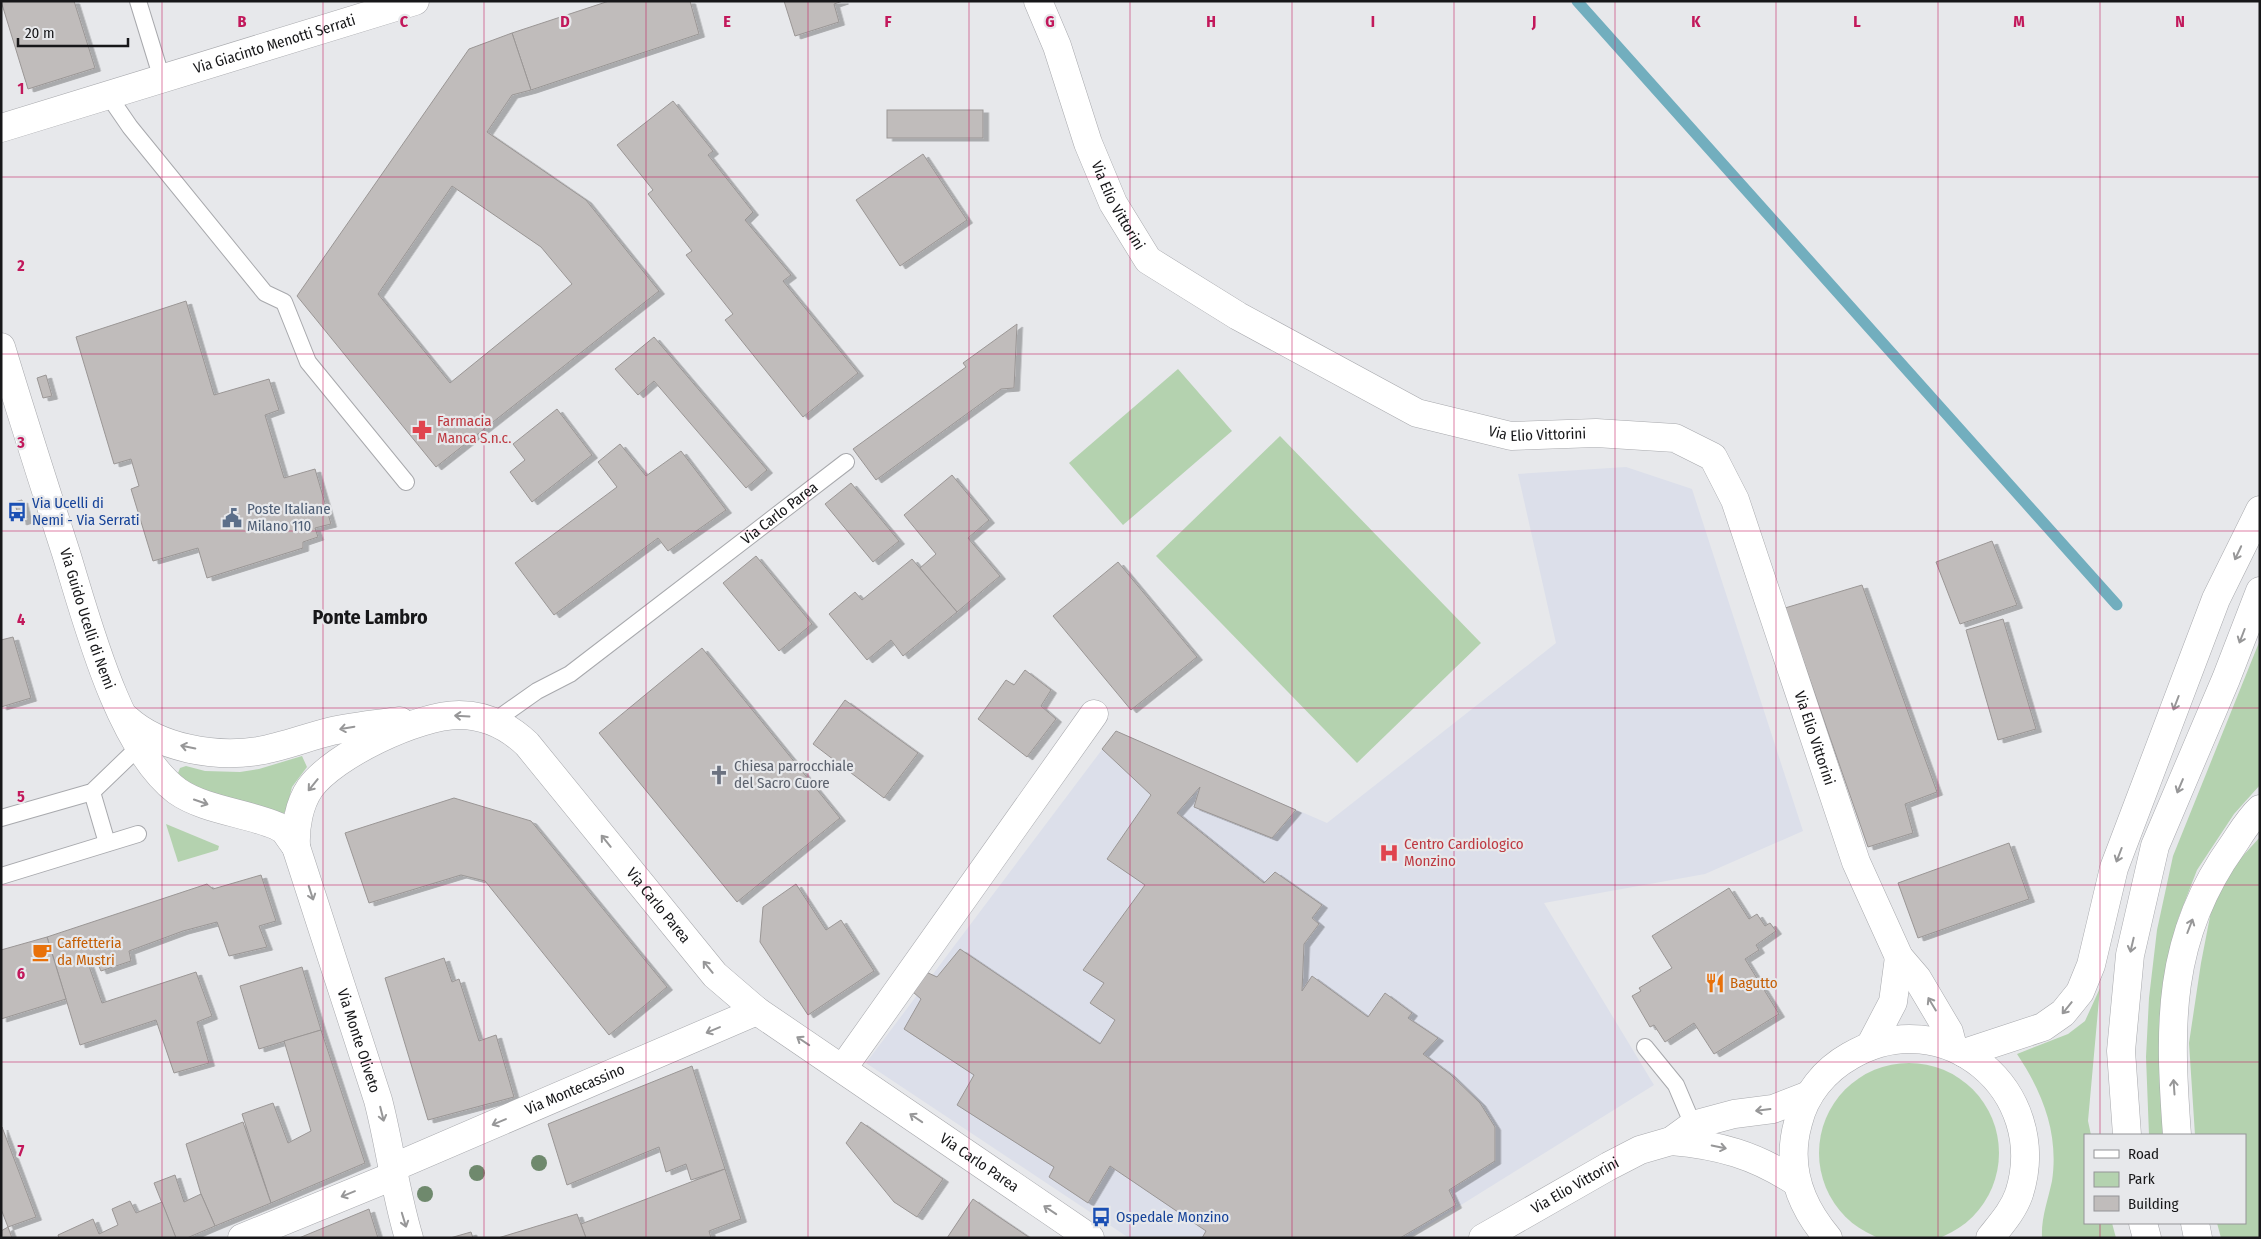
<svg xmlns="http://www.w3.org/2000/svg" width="2261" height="1239" viewBox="0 0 2261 1239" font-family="'Fira Sans Condensed',sans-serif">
  <defs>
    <filter id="shadow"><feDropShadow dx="5.5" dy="3" stdDeviation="0" flood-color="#0004"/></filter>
  </defs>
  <rect width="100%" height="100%" fill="#e7e8eb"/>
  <polygon fill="#dcdfea" points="1626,467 1692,489 1803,831 1705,874 1544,903 1654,1085 1408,1238 1129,1238 866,1063 1116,731 1327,823 1556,643 1518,474"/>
  <g fill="#b4d2af">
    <polygon points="1178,369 1232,431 1123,525 1069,463"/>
    <polygon points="1280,436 1481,643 1357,763 1156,556"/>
    <polygon points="2260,640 2260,785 2234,814 2197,870 2178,919 2167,971 2166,1135 2149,1135 2146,1057 2149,998 2157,930 2173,856"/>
    <path d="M 302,756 L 307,767 L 292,787 L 286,811 L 282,815 C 252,800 199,797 178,773 L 180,768 L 186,766 L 205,771 L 240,772 L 259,769 Z"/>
    <polygon points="166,824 219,846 218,850 178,862"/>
    <polygon points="2260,837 2260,1238 2221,1238 2217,1223 2245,1223 2245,1135 2195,1135 2189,1043 2201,963 2213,901 2231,869"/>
    <path d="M 2100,988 L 2088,1121 L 2091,1135 L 2085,1135 L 2085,1223 L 2112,1223 L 2116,1238 L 2042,1238 C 2041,1218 2048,1200 2052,1181 C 2059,1134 2043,1093 2017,1054 L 2068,1034 L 2085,1021 Z"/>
    <circle cx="1909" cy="1153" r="90"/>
  </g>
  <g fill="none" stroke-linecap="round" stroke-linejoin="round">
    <polyline stroke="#72aebe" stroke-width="11" points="1577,1 2117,605"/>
  </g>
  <g fill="#c0bcbb" stroke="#9a9695" fill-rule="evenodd" filter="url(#shadow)">
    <polygon points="1,1 74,1 95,68 28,89"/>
    <polygon points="609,1 690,1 699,34 531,90 512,33"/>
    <polygon points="784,1 843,1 834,4 839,22 795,36"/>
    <path d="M 512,33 L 531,90 L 512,95 L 487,132 L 586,200 L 659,291 L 436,467 L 297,296 L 469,49 ZM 452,186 L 541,247 L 572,284 L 450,383 L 378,294 Z"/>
    <polygon points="673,101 713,151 708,155 753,212 745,220 791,275 783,281 858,373 803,417 725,320 733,314 686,255 692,251 648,194 653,190 617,145"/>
    <rect x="887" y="110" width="96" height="28"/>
    <polygon points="923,154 967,220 900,266 856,200"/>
    <polygon points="186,301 214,395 269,379 279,410 265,415 284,478 315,469 331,524 315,528 318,537 303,542 303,548 207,578 198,548 153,561 131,489 139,486 131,459 114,464 76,337"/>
    <polygon points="1017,324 1014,388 1001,389 876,480 853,449 966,367 963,363"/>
    <polygon points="654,337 767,470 746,488 654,381 638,395 615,369"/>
    <polygon points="46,375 52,396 43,398 37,378"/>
    <polygon points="557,409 592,455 532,502 510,472 525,460 513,444"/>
    <polygon points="620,444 646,476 681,451 726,510 668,551 658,538 554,615 515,563 617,487 598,462"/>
    <polygon points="952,475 989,520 968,538 1000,576 957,612 920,568 936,554 904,515"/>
    <polygon points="851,483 899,541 873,562 825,504"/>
    <polygon points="22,500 27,520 21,522 14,502"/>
    <polygon points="1992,541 2017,605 1960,624 1936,562"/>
    <polygon points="756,556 812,624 779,651 723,583"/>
    <polygon points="912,559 957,612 903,656 891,640 867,660 829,614 855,592 862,600"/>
    <polygon points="1118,562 1197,657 1131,710 1053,616"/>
    <polygon points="1862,585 1937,792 1905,804 1913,833 1868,847 1785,608"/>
    <polygon points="2003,619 2036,729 1998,740 1966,630"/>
    <polygon points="13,637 31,698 1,707 1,640"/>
    <polygon points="702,648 840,818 737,902 599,733"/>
    <polygon points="1025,670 1051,690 1041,706 1056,719 1027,757 978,719 1006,680 1014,685"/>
    <polygon points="845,700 918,753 884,798 813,744"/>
    <polygon points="1116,731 1296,810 1272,838 1194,807 1200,787 1177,813 1264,883 1275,872 1322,905 1312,918 1319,924 1304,944 1302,991 1312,976 1368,1017 1385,993 1412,1013 1408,1018 1438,1038 1423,1054 1450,1074 1480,1103 1495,1127 1495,1161 1449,1190 1456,1205 1400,1238 1202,1238 1206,1231 1110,1166 1088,1203 1049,1177 1054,1167 957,1105 974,1075 904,1029 921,999 913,992 926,972 937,977 960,949 1100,1044 1115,1020 1090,1003 1104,983 1083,970 1145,885 1107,859 1151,795 1102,749"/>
    <polygon points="454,798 531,821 667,987 609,1035 485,881 461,875 369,903 345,833"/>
    <polygon points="2009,843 2029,899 1918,938 1898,883"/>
    <polygon points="261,875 276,921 259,926 267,947 229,956 217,922 183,931 129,951 131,961 101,971 96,960 88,963 102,1003 196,972 212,1016 197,1022 209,1063 174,1073 156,1020 80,1045 47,937 207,884 213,889"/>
    <polygon points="796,884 826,930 841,920 874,971 808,1015 760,942 763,907"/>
    <polygon points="1729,888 1749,919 1757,914 1765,926 1770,923 1776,931 1756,945 1759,950 1745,959 1779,1014 1714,1054 1694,1023 1665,1042 1654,1025 1650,1027 1632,996 1641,991 1639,988 1672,968 1652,936"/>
    <polygon points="47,937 66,999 1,1019 1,950"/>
    <polygon points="444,958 452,982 459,979 479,1041 496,1035 514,1097 428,1120 385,978"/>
    <polygon points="302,967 321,1030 259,1049 240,986"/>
    <polygon points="321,1030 365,1163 271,1203 242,1114 273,1103 288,1143 311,1131 284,1041"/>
    <polygon points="692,1066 725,1169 691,1180 686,1164 666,1172 659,1147 567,1185 548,1124"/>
    <polygon points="243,1122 271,1203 215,1226 201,1194 186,1144"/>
    <polygon points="861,1122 943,1179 917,1217 894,1202 846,1143"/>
    <polygon points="2,1127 36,1217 8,1227 1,1209"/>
    <polygon points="725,1169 741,1219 709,1231 711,1238 586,1238 581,1224"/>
    <polygon points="175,1175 184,1202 201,1194 215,1226 187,1238 176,1238 154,1183"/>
    <polygon points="973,1199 993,1213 1030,1238 947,1238"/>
    <polygon points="130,1201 136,1213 162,1202 176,1238 59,1238 58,1235 93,1219 99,1234 118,1225 112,1209"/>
    <polygon points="369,1209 378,1238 299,1238"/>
    <polygon points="577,1214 586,1238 498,1238"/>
    <polygon points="8,1227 12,1238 1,1238 1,1231"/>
    <polygon points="471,1232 473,1238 450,1238"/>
  </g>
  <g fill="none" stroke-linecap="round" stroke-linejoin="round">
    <defs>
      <g id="service">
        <polyline points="138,1 162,79"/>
        <polyline points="108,95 130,127 265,293 284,302 308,362 406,482"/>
        <path id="s1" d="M 493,722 L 537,691 L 570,674 L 846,462"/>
        <polyline points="92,792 107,843"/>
        <polyline points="1,818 92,792 144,742"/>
        <polyline points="1,876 138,834"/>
        <polyline points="1645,1047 1676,1085 1693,1125"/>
      </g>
      <g id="minor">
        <path id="s2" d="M 1038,1 L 1057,46 L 1088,143 L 1113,203 L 1148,260 L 1238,316 L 1417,413 L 1511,436 L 1596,433 L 1675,438 L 1713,457 L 1735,500 L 1856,862 L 1899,957 L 1917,978 L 1949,1032 L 1953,1047"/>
        <path id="s3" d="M 1,128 L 415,1"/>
        <path id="s4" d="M 1,347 C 22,416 44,485 66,553 C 87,621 119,747 177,791 C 204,810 247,813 277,826 L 284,830 L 296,847 L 378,1100 C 390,1146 395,1192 409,1238"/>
        <path d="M 127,719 C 159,748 215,758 258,751 C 283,747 307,737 332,731 C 354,726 377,724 400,721"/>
        <path id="s5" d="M 296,847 C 295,827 299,804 310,788 C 334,755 418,715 459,715 C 485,715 508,726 527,744 L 715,975 L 757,1011 L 1090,1238"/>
        <polyline points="1870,1046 1893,1002 1899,957"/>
        <polyline points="843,1068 1094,714"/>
        <path id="s6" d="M 392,1168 L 757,1011"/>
        <polyline points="242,1238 393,1176"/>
      </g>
      <g id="tertiary">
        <path d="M 1671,1141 C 1719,1145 1755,1155 1796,1182"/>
        <path id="s7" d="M 1483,1238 L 1609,1166 L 1640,1150 L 1671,1141 L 1693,1125 L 1734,1114 L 1773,1109 L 1809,1095"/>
        <path d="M 1828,1238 C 1799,1204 1786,1166 1798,1123 C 1805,1094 1825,1070 1850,1056 C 1944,1000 2052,1091 2019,1194 C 2013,1211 2001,1224 1990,1238"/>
      </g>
      <g id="motorway">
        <polyline points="1964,1053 2043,1027 2063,1013 2080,992 2091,965 2114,868 2216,599 2260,510"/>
        <polyline points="2127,1135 2121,1051 2130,955 2155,846 2226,679 2260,591"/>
        <path d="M 2177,1135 C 2169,1027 2166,938 2233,845 C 2241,833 2249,819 2260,809"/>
        <polyline points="2143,1223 2147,1238"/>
        <polyline points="2195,1223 2198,1238"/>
      </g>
    </defs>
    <use href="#service" stroke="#a8a9ad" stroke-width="18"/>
    <use href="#minor" stroke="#a8a9ad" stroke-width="29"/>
    <use href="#tertiary" stroke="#a8a9ad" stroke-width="29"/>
    <use href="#motorway" stroke="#a8a9ad" stroke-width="29"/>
    <use href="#service" stroke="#fff" stroke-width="16"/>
    <use href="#minor" stroke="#fff" stroke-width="28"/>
    <use href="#tertiary" stroke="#fff" stroke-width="28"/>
    <use href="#motorway" stroke="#fff" stroke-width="28"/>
  </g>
  <g fill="#6f896d">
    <circle cx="539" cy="1163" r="8"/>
    <circle cx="477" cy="1173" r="8"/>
    <circle cx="425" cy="1194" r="8"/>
  </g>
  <defs><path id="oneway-shaft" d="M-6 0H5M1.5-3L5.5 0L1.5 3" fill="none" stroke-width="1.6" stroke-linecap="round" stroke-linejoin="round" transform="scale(1.25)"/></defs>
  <g stroke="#979798">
    <use href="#oneway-shaft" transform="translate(2238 553) rotate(115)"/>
    <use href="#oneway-shaft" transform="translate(2242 636) rotate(111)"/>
    <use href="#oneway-shaft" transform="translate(2176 703) rotate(111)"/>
    <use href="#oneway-shaft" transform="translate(462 716) rotate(-177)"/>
    <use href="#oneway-shaft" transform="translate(347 728) rotate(170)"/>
    <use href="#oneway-shaft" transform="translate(188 747) rotate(-168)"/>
    <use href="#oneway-shaft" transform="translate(313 785) rotate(129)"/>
    <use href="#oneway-shaft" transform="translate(2180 786) rotate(113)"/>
    <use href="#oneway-shaft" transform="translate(201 802) rotate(19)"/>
    <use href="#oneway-shaft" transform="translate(606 841) rotate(-129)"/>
    <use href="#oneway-shaft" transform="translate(2119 855) rotate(111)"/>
    <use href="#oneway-shaft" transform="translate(311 893) rotate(72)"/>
    <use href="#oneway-shaft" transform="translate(2190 926) rotate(-69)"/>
    <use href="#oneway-shaft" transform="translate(2132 945) rotate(103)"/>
    <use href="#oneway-shaft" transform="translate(708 967) rotate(-129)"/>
    <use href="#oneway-shaft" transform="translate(1932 1004) rotate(-121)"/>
    <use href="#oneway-shaft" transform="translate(2067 1008) rotate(129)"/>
    <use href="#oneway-shaft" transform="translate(713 1030) rotate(157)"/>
    <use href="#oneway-shaft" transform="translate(803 1041) rotate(-146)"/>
    <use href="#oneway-shaft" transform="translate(2174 1087) rotate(-94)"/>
    <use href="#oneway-shaft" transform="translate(1763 1110) rotate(173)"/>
    <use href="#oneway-shaft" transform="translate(382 1114) rotate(76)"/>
    <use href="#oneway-shaft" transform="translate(916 1118) rotate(-146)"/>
    <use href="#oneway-shaft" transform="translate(499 1122) rotate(157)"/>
    <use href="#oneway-shaft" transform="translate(1719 1147) rotate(12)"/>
    <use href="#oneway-shaft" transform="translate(348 1194) rotate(158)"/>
    <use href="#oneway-shaft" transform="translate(1050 1210) rotate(-146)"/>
    <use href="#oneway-shaft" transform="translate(404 1220) rotate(73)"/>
  </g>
  <path fill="none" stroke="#c2185b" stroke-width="1" stroke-opacity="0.55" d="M 162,1 L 162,1238M 323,1 L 323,1238M 484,1 L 484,1238M 646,1 L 646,1238M 808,1 L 808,1238M 969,1 L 969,1238M 1130,1 L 1130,1238M 1292,1 L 1292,1238M 1454,1 L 1454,1238M 1615,1 L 1615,1238M 1776,1 L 1776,1238M 1938,1 L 1938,1238M 2100,1 L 2100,1135M 1,177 L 2260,177M 1,354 L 2260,354M 1,531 L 2260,531M 1,708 L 2260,708M 1,885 L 2260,885M 1,1062 L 2260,1062M 2100,1223 L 2100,1238"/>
  <defs>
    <symbol id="pharmacy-bare" viewBox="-9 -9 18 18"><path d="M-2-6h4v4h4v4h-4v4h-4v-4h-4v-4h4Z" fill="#e0444e" stroke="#e7e8eb" stroke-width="2.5" paint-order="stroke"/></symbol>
    <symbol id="bus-bare" viewBox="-9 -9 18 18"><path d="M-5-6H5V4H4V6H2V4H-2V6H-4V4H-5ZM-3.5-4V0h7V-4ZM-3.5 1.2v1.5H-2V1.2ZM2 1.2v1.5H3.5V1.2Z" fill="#1a4fb4" stroke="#e7e8eb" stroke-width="2.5" paint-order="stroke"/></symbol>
    <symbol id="civic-bare" viewBox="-9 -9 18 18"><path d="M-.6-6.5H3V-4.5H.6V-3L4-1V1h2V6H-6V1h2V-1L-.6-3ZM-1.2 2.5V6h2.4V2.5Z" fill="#5c6f8a" stroke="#e7e8eb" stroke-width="2.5" paint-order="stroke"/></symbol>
    <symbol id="church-bare" viewBox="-9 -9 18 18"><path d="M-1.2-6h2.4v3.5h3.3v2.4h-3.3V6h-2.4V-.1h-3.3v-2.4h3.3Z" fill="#6b7280" stroke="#e7e8eb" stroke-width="2.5" paint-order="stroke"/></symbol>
    <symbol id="hospital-bare" viewBox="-9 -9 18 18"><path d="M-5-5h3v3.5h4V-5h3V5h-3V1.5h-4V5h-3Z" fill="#e0444e" stroke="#e7e8eb" stroke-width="2.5" paint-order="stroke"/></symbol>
    <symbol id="cafe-bare" viewBox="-9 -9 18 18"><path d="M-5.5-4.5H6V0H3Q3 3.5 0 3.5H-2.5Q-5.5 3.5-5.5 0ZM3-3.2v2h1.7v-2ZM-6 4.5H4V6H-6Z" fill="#e8710a" stroke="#e7e8eb" stroke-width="2.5" paint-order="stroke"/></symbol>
    <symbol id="restaurant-bare" viewBox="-9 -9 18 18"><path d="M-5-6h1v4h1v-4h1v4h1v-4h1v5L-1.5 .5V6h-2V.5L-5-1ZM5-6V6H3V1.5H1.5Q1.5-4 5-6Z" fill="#e8710a" stroke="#e7e8eb" stroke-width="2.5" paint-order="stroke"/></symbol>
  </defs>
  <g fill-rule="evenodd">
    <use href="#pharmacy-bare" x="408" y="416" width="28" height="28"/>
    <use href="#bus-bare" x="3" y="498" width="28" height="28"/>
    <use href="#civic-bare" x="218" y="504" width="28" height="28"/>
    <use href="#church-bare" x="705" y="761" width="28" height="28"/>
    <use href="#hospital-bare" x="1375" y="839" width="28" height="28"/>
    <use href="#cafe-bare" x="28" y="938" width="28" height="28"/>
    <use href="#restaurant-bare" x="1701" y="969" width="28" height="28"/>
    <use href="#bus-bare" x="1087" y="1203" width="28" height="28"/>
  </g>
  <g text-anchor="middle" stroke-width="4.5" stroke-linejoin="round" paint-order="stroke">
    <g font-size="15" fill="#171719" stroke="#e7e8eb">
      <text dy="5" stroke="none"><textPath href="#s3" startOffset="286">Via Giacinto Menotti Serrati</textPath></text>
      <text dy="5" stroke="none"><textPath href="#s2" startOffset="220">Via Elio Vittorini</textPath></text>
      <text dy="5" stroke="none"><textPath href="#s2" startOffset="715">Via Elio Vittorini</textPath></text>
      <text dy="5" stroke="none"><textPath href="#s1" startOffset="355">Via Carlo Parea</textPath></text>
      <text dy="5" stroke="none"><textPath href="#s4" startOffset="285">Via Guido Ucelli di Nemi</textPath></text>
      <text dy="5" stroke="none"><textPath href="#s2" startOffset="1195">Via Elio Vittorini</textPath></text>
      <text dy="5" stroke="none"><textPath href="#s5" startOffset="515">Via Carlo Parea</textPath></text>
      <text dy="5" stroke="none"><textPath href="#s4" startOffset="821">Via Monte Oliveto</textPath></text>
      <text dy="5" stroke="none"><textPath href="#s6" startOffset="199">Via Montecassino</textPath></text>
      <text dy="5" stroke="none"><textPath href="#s5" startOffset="929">Via Carlo Parea</textPath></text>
      <text dy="5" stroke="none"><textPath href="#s7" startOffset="106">Via Elio Vittorini</textPath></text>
    </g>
    <g font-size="15" fill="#be3a42" stroke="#e7e8eb" text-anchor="start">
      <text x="437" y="426">Farmacia<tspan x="437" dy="17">Manca S.n.c.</tspan></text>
      <text x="1404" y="849">Centro Cardiologico<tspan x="1404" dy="17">Monzino</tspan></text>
    </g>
    <g font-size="15" fill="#164399" stroke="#e7e8eb" text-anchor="start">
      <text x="32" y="508">Via Ucelli di<tspan x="32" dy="17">Nemi - Via Serrati</tspan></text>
      <text x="1116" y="1222">Ospedale Monzino</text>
    </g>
    <g font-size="15" fill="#4e5e75" stroke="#e7e8eb" text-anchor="start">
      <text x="247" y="514">Poste Italiane<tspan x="247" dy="17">Milano 110</tspan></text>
    </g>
    <g font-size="15" fill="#5b616d" stroke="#e7e8eb" text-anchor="start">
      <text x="734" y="771">Chiesa parrocchiale<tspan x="734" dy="17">del Sacro Cuore</tspan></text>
    </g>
    <g font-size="15" fill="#c56008" stroke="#e7e8eb" text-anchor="start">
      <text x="57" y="948">Caffetteria<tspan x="57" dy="17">da Mustri</tspan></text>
      <text x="1730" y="988">Bagutto</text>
    </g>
    <g font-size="20" font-weight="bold" fill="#171719" stroke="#e7e8eb">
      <text x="370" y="624">Ponte Lambro</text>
    </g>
  </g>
  <g font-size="16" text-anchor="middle" font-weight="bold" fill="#c2185b" stroke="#e7e8eb" stroke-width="4.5" stroke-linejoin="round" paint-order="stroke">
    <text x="242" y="27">B</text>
    <text x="404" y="27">C</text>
    <text x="565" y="27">D</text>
    <text x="727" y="27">E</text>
    <text x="888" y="27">F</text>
    <text x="1050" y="27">G</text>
    <text x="1211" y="27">H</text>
    <text x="1373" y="27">I</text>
    <text x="1534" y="27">J</text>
    <text x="1696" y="27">K</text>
    <text x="1857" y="27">L</text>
    <text x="2019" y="27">M</text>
    <text x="2180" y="27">N</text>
    <text x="21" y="94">1</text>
    <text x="21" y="271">2</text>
    <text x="21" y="448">3</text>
    <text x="21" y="625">4</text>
    <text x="21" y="802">5</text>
    <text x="21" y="979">6</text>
    <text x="21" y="1156">7</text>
  </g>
  <rect width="2261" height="1239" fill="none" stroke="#171719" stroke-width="5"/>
  <rect x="2084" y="1134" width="162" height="90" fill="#e7e8eb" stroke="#949497"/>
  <rect x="2094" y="1150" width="25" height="8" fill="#ffffff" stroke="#949497"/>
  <text x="2128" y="1159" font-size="15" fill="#171719">Road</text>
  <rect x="2094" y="1172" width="25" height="15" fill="#b4d2af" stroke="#949497"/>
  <text x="2128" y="1184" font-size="15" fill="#171719">Park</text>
  <rect x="2094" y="1196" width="25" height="15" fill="#c0bcbb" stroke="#949497"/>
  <text x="2128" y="1209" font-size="15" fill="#171719">Building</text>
  <path d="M18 38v8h110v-8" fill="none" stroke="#171719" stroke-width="2.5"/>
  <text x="25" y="38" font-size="15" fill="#171719" stroke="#e7e8eb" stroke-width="4" paint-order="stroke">20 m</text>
</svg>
